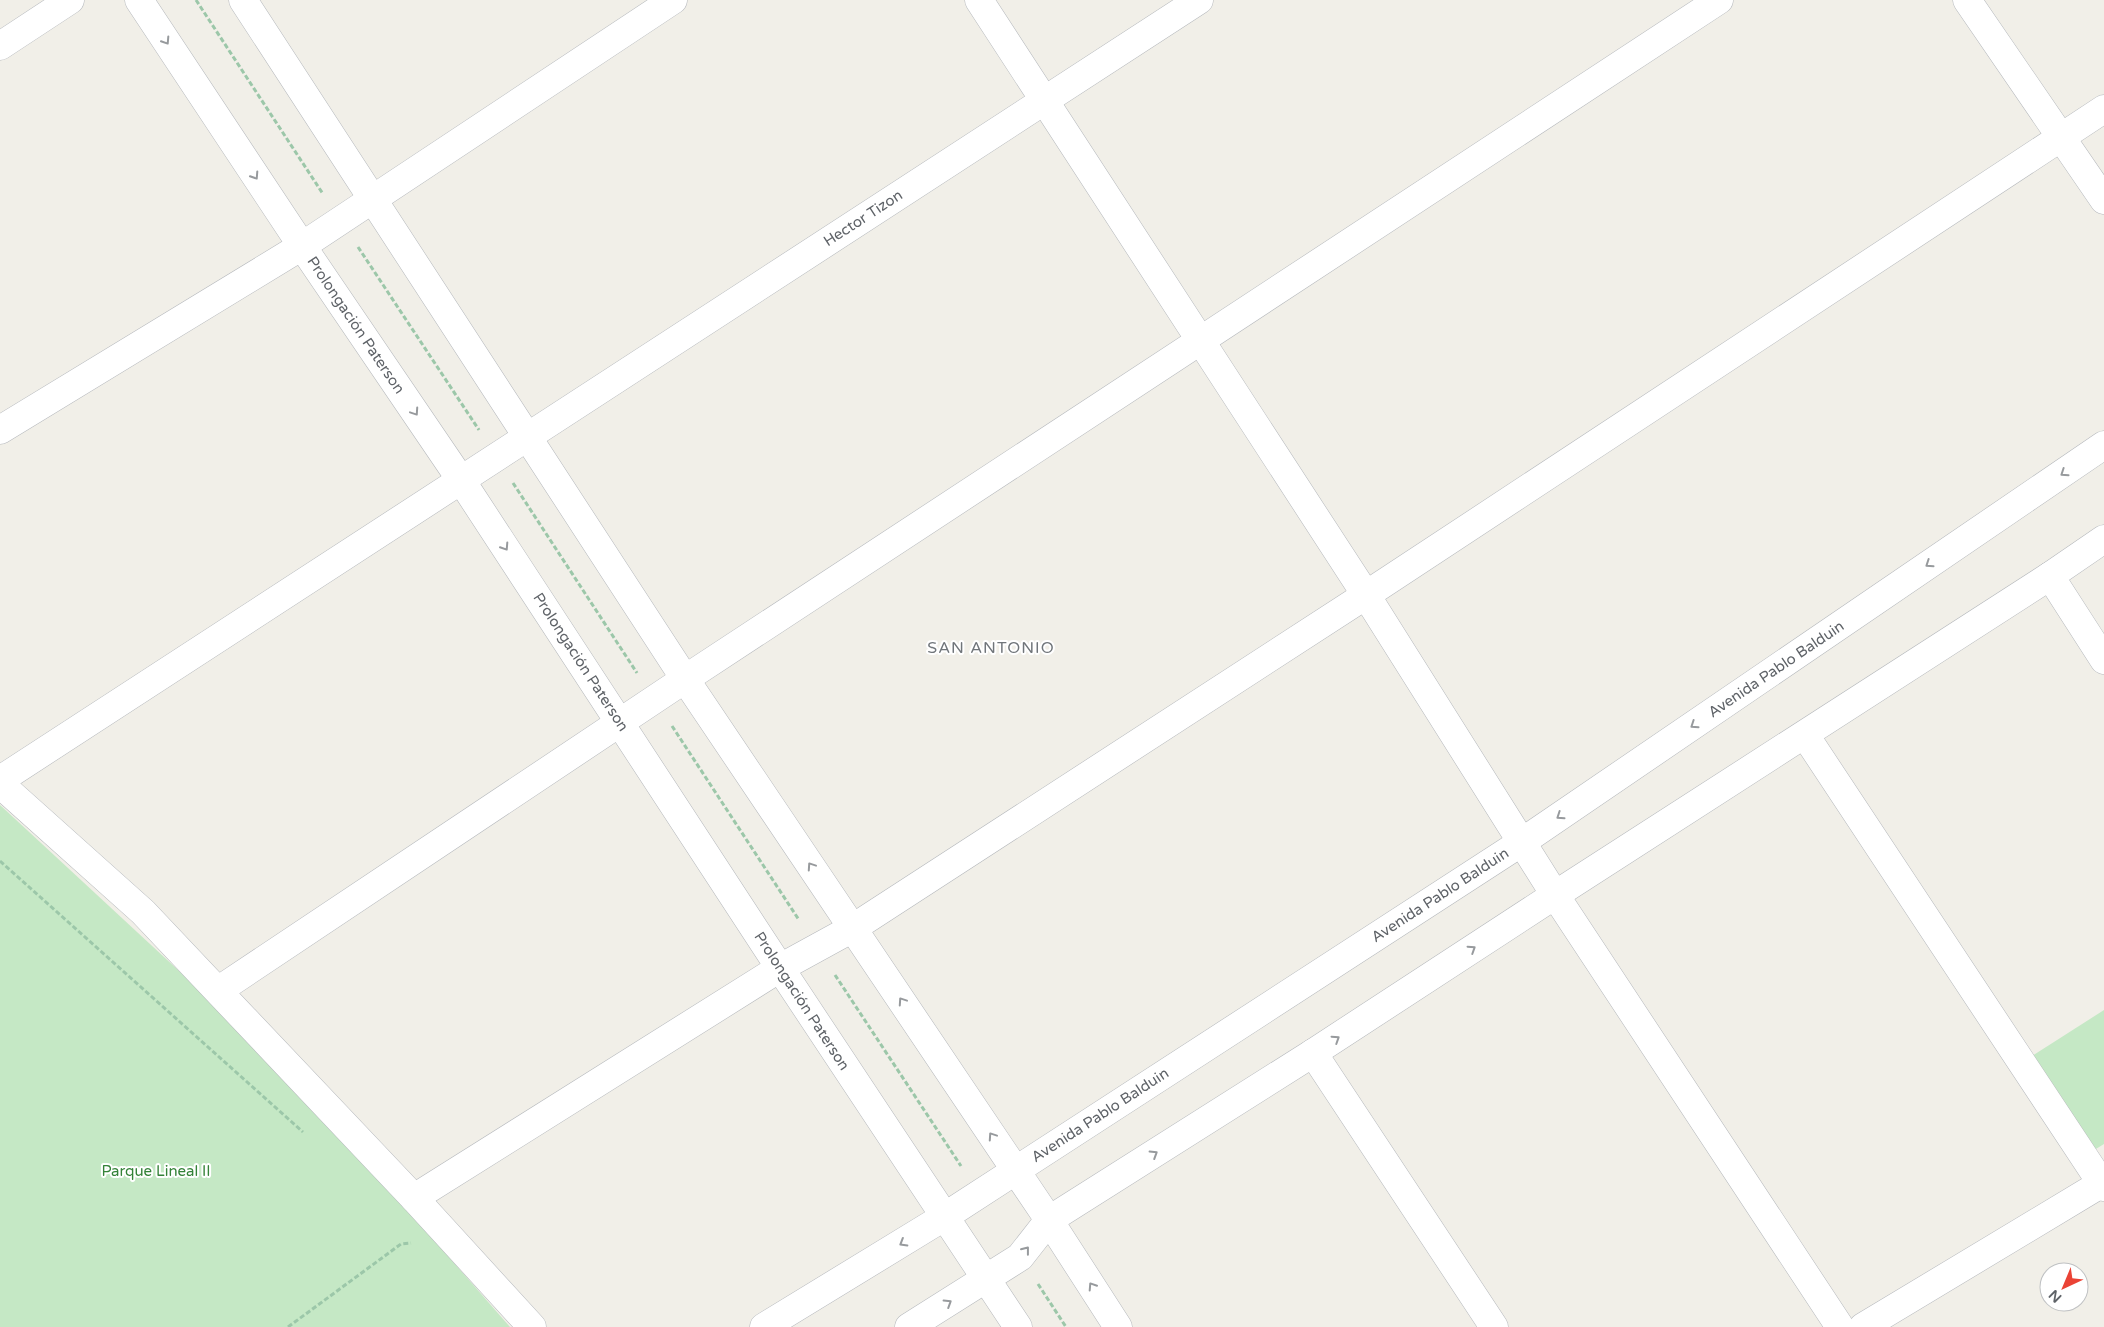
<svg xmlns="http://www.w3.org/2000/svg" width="2104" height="1327" viewBox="0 0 2104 1327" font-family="'Varela Round',sans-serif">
  <rect width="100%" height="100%" fill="#f1efe8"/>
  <g fill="#c5e8c5">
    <polygon points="0,805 205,995 413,1216 510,1327 0,1327"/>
    <polygon points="2104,1010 2104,1144 2091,1152 2029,1058"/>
  </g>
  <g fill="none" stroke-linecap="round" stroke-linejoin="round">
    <defs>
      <g id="minor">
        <polyline points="979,0 1366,595 1555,895 1840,1327"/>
        <polyline points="1967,0 2104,200"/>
        <polyline points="0,46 70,0"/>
        <polyline points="0,430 302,246 673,0"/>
        <polyline points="2050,576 2104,660"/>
        <polyline points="1805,735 2104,1187"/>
        <polyline points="0,780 1199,0"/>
        <polyline points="0,784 143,912 414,1198 532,1327"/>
        <polyline points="219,990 685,679 1719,0"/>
        <polyline points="1313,1053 1494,1327"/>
        <polyline points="414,1198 780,968 853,928 1366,595 2104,109"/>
        <polyline points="764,1327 944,1217 1522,842 2104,445"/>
        <polyline points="909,1327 1020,1257 1049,1220 1313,1053 1555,895 2050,576 2104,539"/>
        <polyline points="1863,1327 2104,1182"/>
      </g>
      <g id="tertiary">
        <polyline points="139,0 302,246 461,480 780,968 1018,1327"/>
        <polyline points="243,0 685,679 1049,1220 1118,1327"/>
      </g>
    </defs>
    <use href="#minor" stroke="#b5b8bc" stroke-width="29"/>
    <use href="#tertiary" stroke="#b5b8bc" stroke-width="29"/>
    <g stroke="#9cc7a9" stroke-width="3" stroke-dasharray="5 2.5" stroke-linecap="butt">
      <polyline points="196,0 323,194"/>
      <polyline points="358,247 479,430"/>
      <polyline points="513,483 637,673"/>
      <polyline points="672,726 799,920"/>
      <polyline points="0,861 303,1132"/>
      <polyline points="835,975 961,1166"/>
      <polyline points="1038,1284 1066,1327"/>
      <polyline points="288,1327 401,1244 411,1243"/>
    </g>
    <use href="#minor" stroke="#fff" stroke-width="28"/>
    <use href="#tertiary" stroke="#fff" stroke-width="28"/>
  </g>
  <defs><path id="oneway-chevron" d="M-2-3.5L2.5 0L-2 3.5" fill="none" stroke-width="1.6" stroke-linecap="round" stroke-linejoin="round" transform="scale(1.25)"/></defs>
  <g stroke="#979a9d">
    <use href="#oneway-chevron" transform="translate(166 41) rotate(57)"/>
    <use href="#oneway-chevron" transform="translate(255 176) rotate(57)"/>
    <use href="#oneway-chevron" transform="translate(415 412) rotate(56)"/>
    <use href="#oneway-chevron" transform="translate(2064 473) rotate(146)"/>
    <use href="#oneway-chevron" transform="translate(505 547) rotate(57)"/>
    <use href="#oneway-chevron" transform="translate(1929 564) rotate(146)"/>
    <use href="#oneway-chevron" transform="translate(1694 725) rotate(146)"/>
    <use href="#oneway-chevron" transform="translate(1560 816) rotate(146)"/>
    <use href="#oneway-chevron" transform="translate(811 866) rotate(-124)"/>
    <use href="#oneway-chevron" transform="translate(1472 949) rotate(-33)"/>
    <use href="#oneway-chevron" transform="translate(902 1001) rotate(-124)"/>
    <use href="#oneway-chevron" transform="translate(1336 1039) rotate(-33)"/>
    <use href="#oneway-chevron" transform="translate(992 1136) rotate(-124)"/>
    <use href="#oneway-chevron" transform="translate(1154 1154) rotate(-32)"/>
    <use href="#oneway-chevron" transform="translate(903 1243) rotate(149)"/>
    <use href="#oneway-chevron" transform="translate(1026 1250) rotate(-52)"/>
    <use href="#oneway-chevron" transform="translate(1092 1286) rotate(-123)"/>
    <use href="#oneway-chevron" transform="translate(948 1303) rotate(-32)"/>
  </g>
  <g text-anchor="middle" stroke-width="4" stroke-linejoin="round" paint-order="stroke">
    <g font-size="15" fill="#5f6368" stroke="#fff">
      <text transform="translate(863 218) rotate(-33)" y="5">Hector Tizon</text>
      <text transform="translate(356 325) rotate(56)" y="5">Prolongación Paterson</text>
      <text transform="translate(581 662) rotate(57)" y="5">Prolongación Paterson</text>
      <text transform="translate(1776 669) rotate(-34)" y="5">Avenida Pablo Balduin</text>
      <text transform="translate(1440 895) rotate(-33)" y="5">Avenida Pablo Balduin</text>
      <text transform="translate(802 1001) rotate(57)" y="5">Prolongación Paterson</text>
      <text transform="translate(1100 1115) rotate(-33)" y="5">Avenida Pablo Balduin</text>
    </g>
    <g font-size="15" fill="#348238" stroke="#fff">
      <text x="156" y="1176">Parque Lineal II</text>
    </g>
    <g font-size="16" letter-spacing="1" fill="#70757a" stroke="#fff">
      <text x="991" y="653">SAN ANTONIO</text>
    </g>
  </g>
  <g transform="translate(2064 1287) rotate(224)"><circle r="24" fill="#ffffff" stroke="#bfc1c3"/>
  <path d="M0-4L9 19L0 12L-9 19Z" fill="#ea4335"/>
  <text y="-8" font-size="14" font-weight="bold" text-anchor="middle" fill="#5f6368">N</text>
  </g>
</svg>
